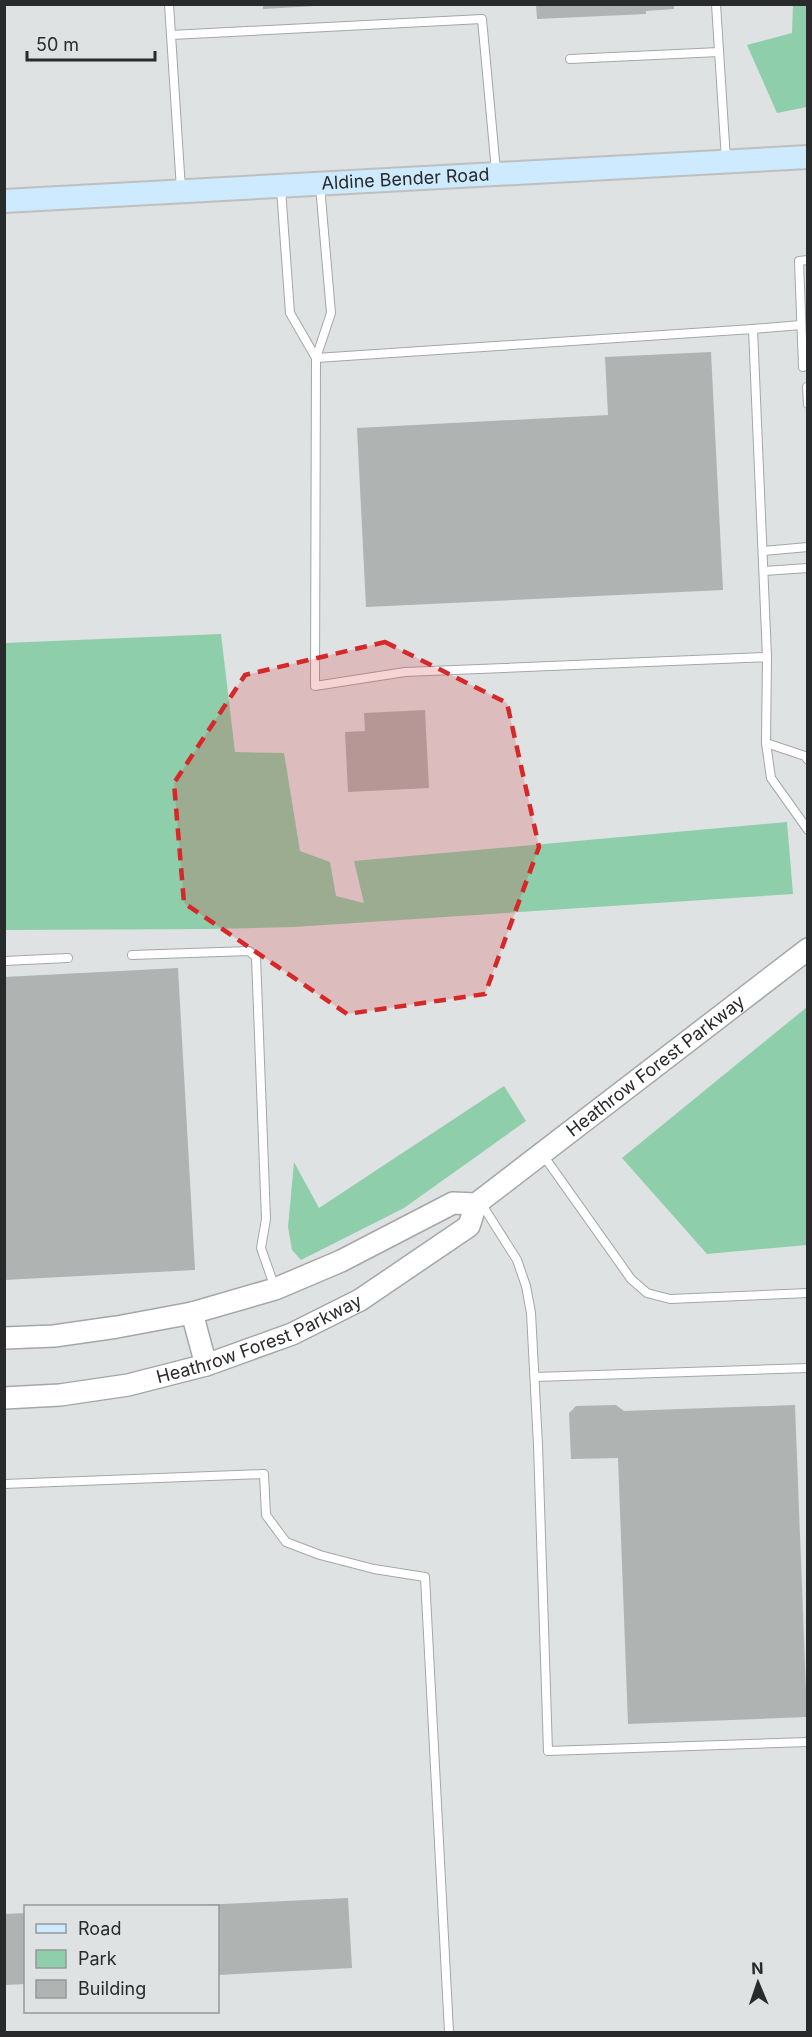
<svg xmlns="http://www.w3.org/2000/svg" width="812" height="2037" viewBox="0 0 812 2037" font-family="Inter,sans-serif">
  <rect width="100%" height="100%" fill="#dee2e3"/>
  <g fill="#8eceaa">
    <polygon points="793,5 807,5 807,107 777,113 747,45 792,33"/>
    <polygon points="221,634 235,752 284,753 300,851 330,862 336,896 364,903 354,861 787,822 793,894 294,927 210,929 5,930 5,643"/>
    <polygon points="807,1007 807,1245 707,1254 622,1158"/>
    <polygon points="504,1086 526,1121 404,1208 301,1260 292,1250 288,1227 294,1162 319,1208"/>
  </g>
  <g fill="#afb3b2">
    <polygon points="263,4 315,4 315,6 263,9"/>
    <polygon points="536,4 674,4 674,9 646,11 646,14 537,19"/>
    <polygon points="711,352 723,590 366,607 357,428 608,415 605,357"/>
    <polygon points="425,710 429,788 348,792 345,732 365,731 364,713"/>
    <polygon points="178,968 195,1270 4,1280 4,977"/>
    <polygon points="616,1405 624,1411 795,1405 807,1717 628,1724 618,1458 571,1459 569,1413 576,1406"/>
    <polygon points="348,1898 352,1968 218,1975 218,1906 201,1906 201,1905"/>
    <polygon points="26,1913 26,1984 4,1985 4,1914"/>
  </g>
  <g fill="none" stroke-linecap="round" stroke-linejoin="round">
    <defs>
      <g id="lane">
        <polyline points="169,4 181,189"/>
        <polyline points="716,4 726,160"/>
        <polyline points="171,35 482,19 496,171"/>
        <polyline points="570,59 719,52"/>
        <polyline points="320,186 331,313 316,358 315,686 405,672 767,657 766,743 771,778 808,830"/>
        <polyline points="281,189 290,313 316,358"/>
        <polyline points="753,329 801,325"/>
        <polyline points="316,358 753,329 767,657"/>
        <polyline points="803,367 799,261 808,260"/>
        <polyline points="807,387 808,404"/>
        <polyline points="763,551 808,547"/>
        <polyline points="764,571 808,568"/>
        <polyline points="766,743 805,756 808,760"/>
        <polyline points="132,955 249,951 256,957 266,1219 261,1248 275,1288"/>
        <polyline points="4,961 68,958"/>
        <polyline points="543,1155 631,1279 647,1293 670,1299 808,1293"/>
        <polyline points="481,1203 517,1260 526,1286 531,1313 538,1445 548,1751 808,1742"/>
        <polyline points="535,1377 808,1368"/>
        <polyline points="4,1484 264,1474 266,1515 286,1542 320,1555 374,1569 425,1577 449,2032"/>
      </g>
      <g id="secondary">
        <polyline points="192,1313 206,1365"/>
        <polyline points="4,1338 54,1336 117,1327 192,1313 275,1289 341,1261 453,1203 476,1204"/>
        <path id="s1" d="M 4,1398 L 60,1395 L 128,1385 L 206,1365 L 292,1334 L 360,1300 L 469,1226 L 476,1204 L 808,949"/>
      </g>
      <g id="primary">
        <path id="s2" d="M 4,201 L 808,157"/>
      </g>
    </defs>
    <use href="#lane" stroke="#a4a7a8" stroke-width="10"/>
    <use href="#secondary" stroke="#a4a7a8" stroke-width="24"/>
    <use href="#primary" stroke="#bfbfbf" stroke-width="26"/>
    <use href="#lane" stroke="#fff" stroke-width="8"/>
    <use href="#secondary" stroke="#fff" stroke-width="21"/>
    <use href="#primary" stroke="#cdeaff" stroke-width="22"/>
  </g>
  <path fill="#d62828" fill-opacity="0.2" stroke="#d62828" stroke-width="4.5" stroke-dasharray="12 8" stroke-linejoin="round" d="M 385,642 L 507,703 L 539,847 L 485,994 L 347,1014 L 184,903 L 174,783 L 245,675 Z"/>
  <g text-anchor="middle" stroke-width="6" stroke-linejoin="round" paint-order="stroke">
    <g font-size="18" fill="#292a2b" stroke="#dee2e3">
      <text dy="6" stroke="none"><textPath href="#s2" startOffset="402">Aldine Bender Road</textPath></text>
      <text dy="6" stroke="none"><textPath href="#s1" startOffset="754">Heathrow Forest Parkway</textPath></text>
      <text dy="6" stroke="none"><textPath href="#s1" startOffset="264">Heathrow Forest Parkway</textPath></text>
    </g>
  </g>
  <rect width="812" height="2037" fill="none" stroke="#292a2b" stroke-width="12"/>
  <rect x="24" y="1905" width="195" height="108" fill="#dee2e3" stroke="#969899" stroke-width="1.5"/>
  <rect x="36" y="1924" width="30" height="9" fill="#cdeaff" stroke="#969899" stroke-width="1.5"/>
  <text x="78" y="1935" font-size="18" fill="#292a2b">Road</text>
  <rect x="36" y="1950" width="30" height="18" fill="#8eceaa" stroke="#969899" stroke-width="1.5"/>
  <text x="78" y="1965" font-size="18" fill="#292a2b">Park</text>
  <rect x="36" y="1980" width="30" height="18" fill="#afb3b2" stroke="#969899" stroke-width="1.5"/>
  <text x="78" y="1995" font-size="18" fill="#292a2b">Building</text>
  <g transform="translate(758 1983) rotate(358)" stroke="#dee2e3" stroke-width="4.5" paint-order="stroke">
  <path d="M0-4.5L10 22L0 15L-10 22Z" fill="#292a2b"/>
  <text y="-9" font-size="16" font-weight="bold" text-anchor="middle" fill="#292a2b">N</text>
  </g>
  <path d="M27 51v9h128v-9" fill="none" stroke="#292a2b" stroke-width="3"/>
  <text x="36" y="51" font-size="18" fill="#292a2b" stroke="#dee2e3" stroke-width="4.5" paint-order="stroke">50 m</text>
</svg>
